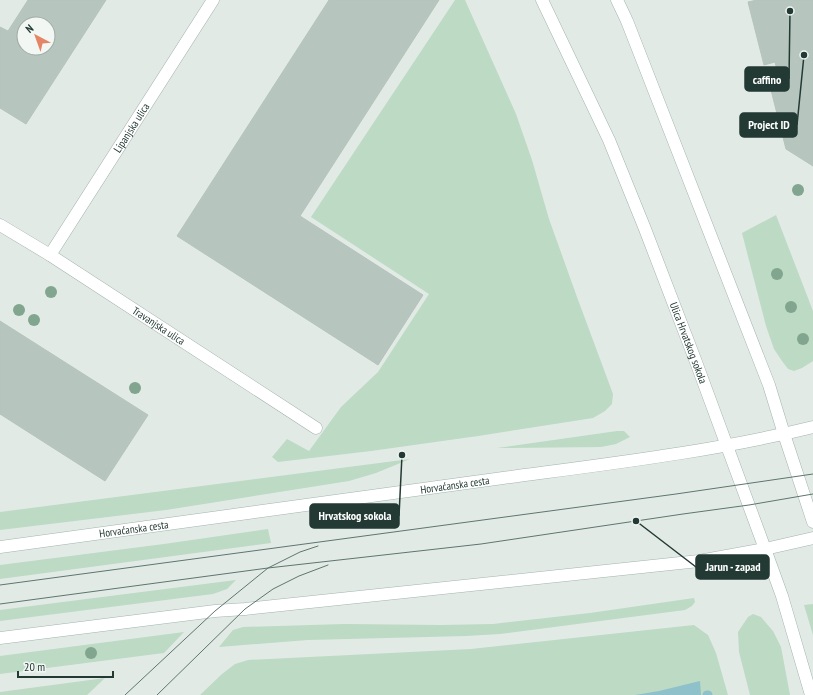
<svg xmlns="http://www.w3.org/2000/svg" width="813" height="695" viewBox="0 0 813 695" font-family="'PT Sans Narrow',sans-serif">
  <rect width="100%" height="100%" fill="#e2eae6"/>
  <g fill="#bcdac4">
    <polygon points="455,0 465,0 516,114 532,160 549,219 577,297 613,394 612,404 605,411 593,418 478,436 371,451 278,462 272,457 287,439 309,451 341,407 378,372 429,294 311,217"/>
    <polygon points="776,215 813,311 813,361 802,368 794,371 788,369 782,361 774,349 766,326 742,233"/>
    <polygon points="617,431 624,431 630,437 616,444 601,447 497,448"/>
    <polygon points="410,459 376,473 349,481 166,510 0,530 0,512"/>
    <polygon points="268,529 271,543 0,579 0,565 164,544"/>
    <polygon points="236,580 227,589 213,594 0,621 0,610"/>
    <polygon points="694,598 695,602 692,606 685,610 500,634 466,636 308,640 219,647 233,630 243,627 344,624 441,625 493,624 590,613"/>
    <polygon points="813,604 813,635 804,605"/>
    <polygon points="753,614 761,617 773,631 781,647 790,695 750,695 739,652 738,632 748,617"/>
    <polygon points="694,625 708,635 716,653 728,695 200,695 222,674 235,664 248,660 471,649"/>
    <polygon points="184,632 164,653 0,674 0,656"/>
    <polygon points="105,678 87,695 0,695 0,692"/>
  </g>
  <polygon fill="#8ec1ca" points="700,681 701,695 635,695 659,691"/>
  <g fill="none" stroke-linecap="round" stroke-linejoin="round">
    <polyline stroke="#8ec1ca" stroke-width="9" points="707,695 708,695"/>
  </g>
  <g fill="#b7c5bf" stroke="#b5c3bd" fill-rule="evenodd">
    <path d="M 28,0 L 106,0 L 26,124 L 0,108 L 0,27 L 8,31 ZM 24,24 L 48,24 L 48,48 L 24,48 Z"/>
    <polygon points="329,0 439,0 300,216 423,295 378,365 177,236"/>
    <polygon points="757,0 813,0 813,166 786,149 771,90 781,87 778,74 775,62 764,65 748,2"/>
    <polygon points="0,321 148,415 105,481 0,414"/>
  </g>
  <g fill="none" stroke-linecap="round" stroke-linejoin="round">
    <defs>
      <g id="street">
        <path id="s1" d="M 0,225 L 50,255 L 316,428"/>
        <path id="s2" d="M 50,255 L 213,0"/>
      </g>
      <g id="secondary">
        <path id="s3" d="M 542,0 L 609,140 L 645,229 L 696,362 L 765,549 L 782,596 L 811,695"/>
        <polyline points="617,0 627,21 769,385 784,434 813,522"/>
        <path id="s4" d="M 0,547 C 168,524 336,502 503,478 C 607,464 711,452 813,427"/>
        <polyline points="0,638 215,611 245,609 699,561 765,549 813,538"/>
      </g>
    </defs>
    <use href="#street" stroke="#a5b2ad" stroke-width="13"/>
    <use href="#secondary" stroke="#a1b5ae" stroke-width="13"/>
    <use href="#street" stroke="#fff" stroke-width="12"/>
    <use href="#secondary" stroke="#fff" stroke-width="12"/>
    <g stroke="#5e756f" stroke-width="1">
      <polyline points="0,585 676,494 813,474"/>
      <polyline points="0,604 268,568 481,544 683,514 749,505 813,494"/>
      <polyline points="125,695 215,611 268,568 300,552 318,546"/>
      <polyline points="157,695 245,609 273,589 299,576 328,565"/>
    </g>
  </g>
  <g fill="#81a58f">
    <circle cx="798" cy="190" r="6"/>
    <circle cx="777" cy="274" r="6"/>
    <circle cx="51" cy="292" r="6"/>
    <circle cx="791" cy="307" r="6"/>
    <circle cx="19" cy="310" r="6"/>
    <circle cx="34" cy="320" r="6"/>
    <circle cx="803" cy="339" r="6"/>
    <circle cx="135" cy="388" r="6"/>
    <circle cx="91" cy="653" r="6"/>
  </g>
  <g text-anchor="middle" stroke-width="3.5" stroke-linejoin="round" paint-order="stroke">
    <g font-size="11" fill="#233a34" stroke="#f2f7f4">
      <text dy="4" stroke="none"><textPath href="#s2" startOffset="151">Lipanjska ulica</textPath></text>
      <text dy="4" stroke="none"><textPath href="#s1" startOffset="188">Travanjska ulica</textPath></text>
      <text dy="4" stroke="none"><textPath href="#s3" startOffset="373">Ulica Hrvatskog sokola</textPath></text>
      <text dy="4" stroke="none"><textPath href="#s4" startOffset="459">Horvaćanska cesta</textPath></text>
      <text dy="4" stroke="none"><textPath href="#s4" startOffset="135">Horvaćanska cesta</textPath></text>
    </g>
  </g>
  <path fill="none" stroke="#233a34" stroke-width="1.5" d="M790 11L789 79M804 55L797 125M402 455L399 516M636 521L696 567"/>
  <g fill="#233a34" stroke="#f2f7f4" stroke-width="1.5">
    <circle cx="790" cy="11" r="4"/>
    <circle cx="804" cy="55" r="4"/>
    <circle cx="402" cy="455" r="4"/>
    <circle cx="636" cy="521" r="4"/>
  </g>
  <g fill="#233a34" stroke="#233a34" stroke-width="1.5">
    <rect x="745" y="67" width="44" height="24" rx="4"/>
    <rect x="740" y="113" width="57" height="24" rx="4"/>
    <rect x="310" y="504" width="89" height="24" rx="4"/>
    <rect x="696" y="555" width="73" height="24" rx="4"/>
  </g>
  <g font-size="12" text-anchor="middle" font-weight="bold" fill="#fff">
    <text x="767" y="84">caffino</text>
    <text x="769" y="129">Project ID</text>
    <text x="355" y="520">Hrvatskog sokola</text>
    <text x="733" y="571">Jarun - zapad</text>
  </g>
  <g transform="translate(36 36) rotate(319)"><circle r="19" fill="#f2f7f4" stroke="#9faba7"/>
  <path d="M0-3L7 15L0 10L-7 15Z" fill="#e48565"/>
  <text y="-6" font-size="11" font-weight="bold" text-anchor="middle" fill="#233a34">N</text>
  </g>
  <path d="M18 671v6h95v-6" fill="none" stroke="#233a34" stroke-width="2"/>
  <text x="24" y="671" font-size="12" fill="#233a34" stroke="#f2f7f4" stroke-width="3" paint-order="stroke">20 m</text>
</svg>
